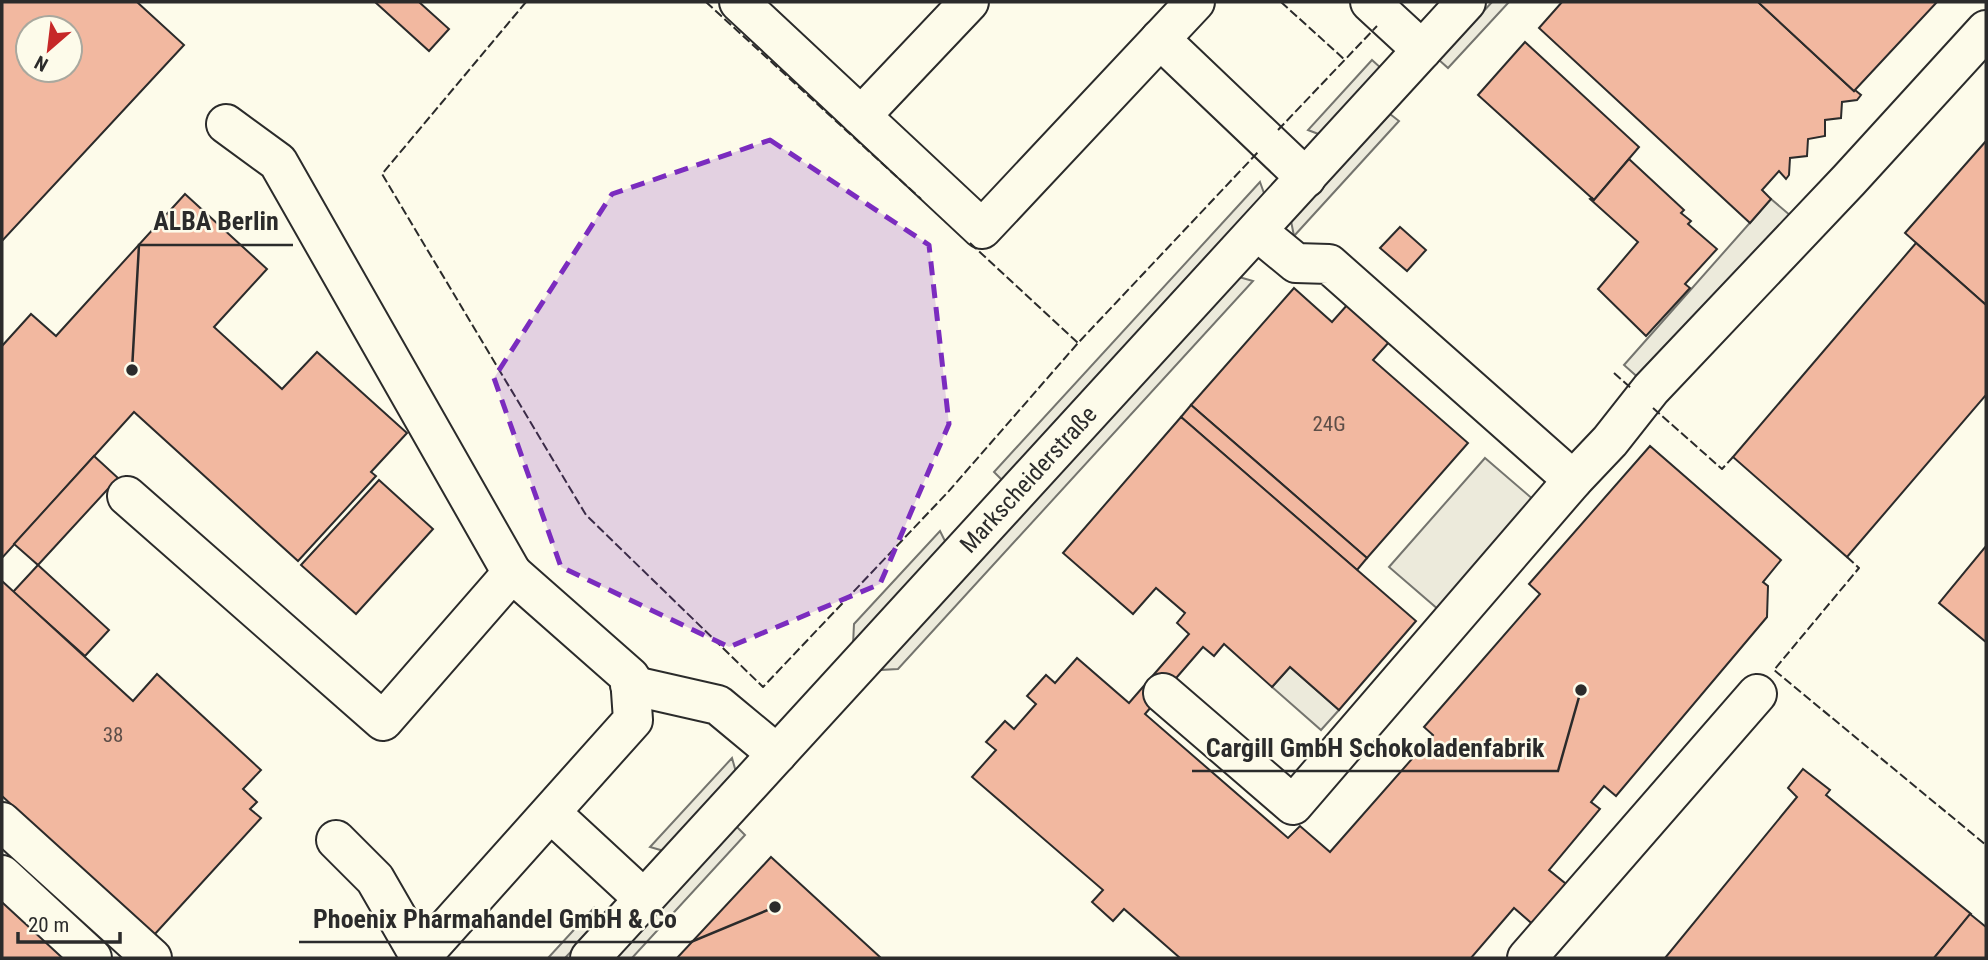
<svg xmlns="http://www.w3.org/2000/svg" width="1988" height="960" viewBox="0 0 1988 960" font-family="'Roboto Condensed',sans-serif">
  <rect width="100%" height="100%" fill="#fdfbea"/>
  <g fill="#eceadb" stroke="#74746e" stroke-width="2">
    <polygon points="1492,2 1509,2 1448,68 1439,60"/>
    <polygon points="1372,60 1382,69 1321,135 1308,130"/>
    <polygon points="1390,114 1399,121 1294,236 1291,221"/>
    <polygon points="1260,182 1265,196 1003,481 994,472"/>
    <polygon points="1771,199 1804,227 1651,389 1624,365"/>
    <polygon points="1239,277 1253,281 898,669 879,670"/>
    <polygon points="1485,458 1535,501 1439,610 1389,567"/>
    <polygon points="940,531 946,543 853,645 854,624"/>
    <polygon points="1290,667 1339,710 1321,730 1272,687"/>
    <polygon points="732,758 736,772 664,851 650,847"/>
    <polygon points="736,826 745,835 632,958 614,958"/>
    <polygon points="594,908 599,922 565,958 548,958"/>
  </g>
  <g fill="#f2b8a0" stroke="#2b2b2b" stroke-width="2" fill-rule="evenodd">
    <path d="M 2,2 L 137,2 L 184,45 L 2,241 ZM 28,28 L 70,28 L 70,70 L 28,70 Z"/>
    <polygon points="375,2 419,2 449,29 429,51"/>
    <polygon points="1562,2 1758,2 1854,91 1855,90 1861,95 1857,100 1842,102 1841,118 1825,120 1825,136 1808,139 1807,156 1790,158 1789,175 1786,179 1779,171 1762,190 1771,199 1750,223 1539,28"/>
    <polygon points="1758,2 1937,2 1854,91"/>
    <polygon points="1525,42 1639,147 1594,200 1478,95"/>
    <polygon points="1986,141 1986,305 1905,233"/>
    <polygon points="1629,159 1684,210 1681,213 1691,221 1688,224 1717,249 1685,284 1690,288 1646,336 1598,289 1638,242 1590,199 1592,198 1594,200"/>
    <polygon points="185,194 267,269 214,327 282,389 317,352 407,433 371,472 376,476 298,561 134,412 2,558 2,346 31,314 56,336"/>
    <polygon points="1400,227 1426,250 1407,271 1380,248"/>
    <polygon points="1916,243 1986,305 1986,395 1847,557 1733,457"/>
    <polygon points="1294,288 1332,322 1348,304 1390,341 1373,360 1468,443 1367,558 1191,405"/>
    <polygon points="1191,405 1367,558 1357,570 1181,417"/>
    <polygon points="1181,417 1416,621 1339,710 1290,667 1272,687 1224,644 1214,656 1203,647 1145,714 1288,838 1300,826 1330,852 1433,735 1424,727 1540,594 1529,584 1650,446 1781,560 1763,582 1768,586 1767,617 1616,796 1604,786 1591,802 1600,809 1549,870 1571,888 1537,928 1514,908 1471,958 1180,958 1124,909 1113,921 1092,902 1103,890 972,777 996,750 986,742 1005,721 1014,729 1036,704 1027,696 1046,675 1055,683 1077,658 1129,703 1189,634 1177,623 1185,613 1156,588 1133,614 1063,553"/>
    <polygon points="94,456 118,478 38,565 14,544"/>
    <polygon points="379,480 433,529 356,614 301,565"/>
    <polygon points="1986,546 1986,642 1939,603"/>
    <polygon points="38,565 109,630 85,656 13,592"/>
    <polygon points="2,581 133,701 157,674 261,770 243,789 257,802 250,809 261,818 154,935 2,796"/>
    <polygon points="1803,769 1830,790 1826,795 1971,914 1934,958 1665,958 1797,797 1788,788"/>
    <polygon points="771,857 881,958 677,958"/>
    <polygon points="2,893 72,958 2,958"/>
    <polygon points="1970,914 1986,927 1986,958 1934,958"/>
  </g>
  <g fill="none" stroke-linecap="round" stroke-linejoin="round">
    <defs>
      <g id="minor">
        <polyline points="739,2 982,229 1195,2"/>
        <polyline points="1370,2 1422,50"/>
        <polyline points="1160,39 1306,178"/>
        <polyline points="861,116 969,2"/>
        <polyline points="226,124 278,162 512,573"/>
        <polyline points="1257,231 1296,263 1329,264 1573,480"/>
        <polyline points="127,496 383,721 512,573 630,677 633,720 420,958"/>
        <polyline points="630,685 718,705 777,754"/>
        <polyline points="1163,693 1293,805 1573,480 1610,441 1651,389 1849,180 1986,30"/>
        <polyline points="551,813 644,899"/>
        <polyline points="2,822 152,958"/>
        <polyline points="336,840 375,879 420,957"/>
        <polyline points="2,875 92,958"/>
        <path id="s1" d="M 590,958 L 1466,2"/>
        <polyline points="1527,958 1757,694"/>
      </g>
    </defs>
    <use href="#minor" stroke="#2b2b2b" stroke-width="42"/>
    <use href="#minor" stroke="#fdfbea" stroke-width="38"/>
    <g stroke="#2b2b2b" stroke-width="2" stroke-dasharray="9 3.5" stroke-linecap="butt">
      <polyline points="526,2 382,174 586,515 763,687 948,492 1078,343 1259,151"/>
      <polyline points="706,2 921,199"/>
      <polyline points="1281,2 1345,60"/>
      <polyline points="1278,130 1377,26"/>
      <polyline points="970,243 1078,343"/>
      <polyline points="1614,373 1632,389"/>
      <polyline points="1653,408 1722,469 1733,457"/>
      <polyline points="1847,557 1859,568 1774,670 1986,845"/>
    </g>
  </g>
  <path fill="#7b2cbf" fill-opacity="0.2" stroke="#7b2cbf" stroke-width="5" stroke-dasharray="14 9" stroke-linejoin="round" d="M 770,140 L 929,245 L 949,424 L 880,584 L 729,647 L 561,567 L 494,378 L 612,194 Z"/>
  <g text-anchor="middle" stroke-width="5" stroke-linejoin="round" paint-order="stroke">
    <g font-size="21" fill="#5d4e48">
      <text x="1329" y="431">24G</text>
      <text x="113" y="742">38</text>
    </g>
    <g font-size="24" fill="#2b2b2b" stroke="#fdfbea">
      <text dy="8" stroke="none"><textPath href="#s1" startOffset="649">Markscheiderstraße</textPath></text>
    </g>
  </g>
  <path fill="none" stroke="#2b2b2b" stroke-width="2.5" d="M132 370L139 245H293M1581 690L1558 771H1192M775 907L691 942H299"/>
  <g fill="#2b2b2b" stroke="#fdfbea" stroke-width="2.5">
    <circle cx="132" cy="370" r="7"/>
    <circle cx="1581" cy="690" r="7"/>
    <circle cx="775" cy="907" r="7"/>
  </g>
  <g font-size="26" text-anchor="middle" font-weight="bold" fill="#2b2b2b" stroke="#fdfbea" stroke-width="5" stroke-linejoin="round" paint-order="stroke">
    <text x="216" y="230">ALBA Berlin</text>
    <text x="1375" y="757">Cargill GmbH Schokoladenfabrik</text>
    <text x="495" y="928">Phoenix Pharmahandel GmbH &amp; Co</text>
  </g>
  <rect width="1988" height="960" fill="none" stroke="#2b2b2b" stroke-width="7"/>
  <g transform="translate(49 49) rotate(208)"><circle r="33" fill="#fdfbea" stroke="#a9a89e" stroke-width="2"/>
  <path d="M0-5L12 26L0 18L-12 26Z" fill="#c62828"/>
  <text y="-10" font-size="19" font-weight="bold" text-anchor="middle" fill="#2b2b2b">N</text>
  </g>
  <path d="M18 932v10h102v-10" fill="none" stroke="#2b2b2b" stroke-width="3.5"/>
  <text x="28" y="932" font-size="21" fill="#2b2b2b" stroke="#fdfbea" stroke-width="5" paint-order="stroke">20 m</text>
</svg>
